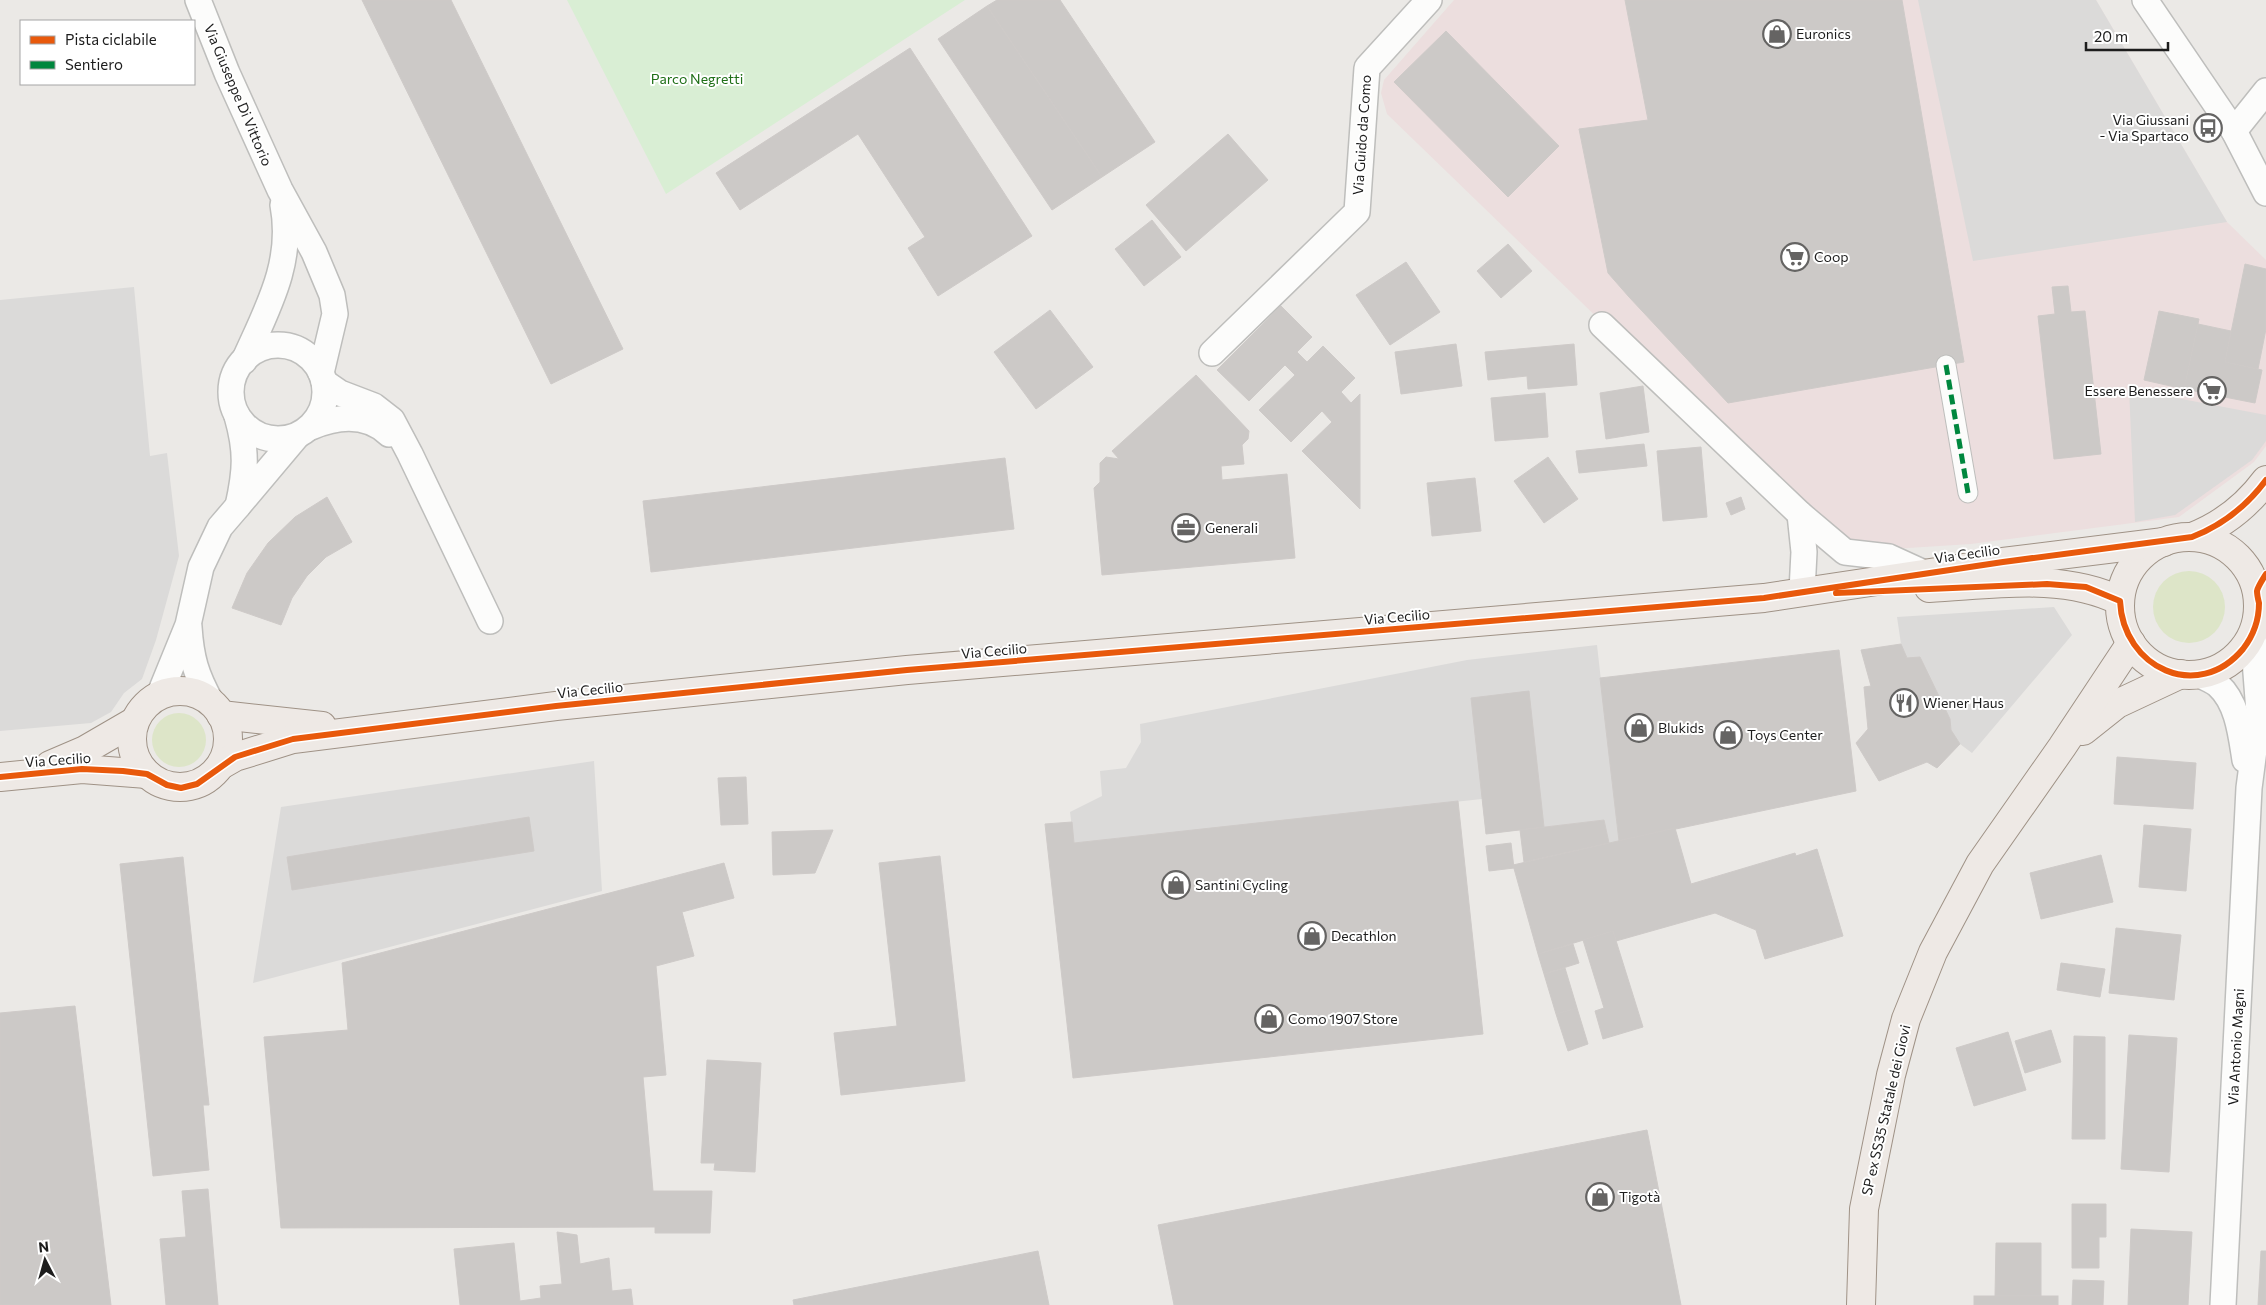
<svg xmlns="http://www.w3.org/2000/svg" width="2266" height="1305" viewBox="0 0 2266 1305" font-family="Commissioner,sans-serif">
  <rect width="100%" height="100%" fill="#ebe9e6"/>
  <polygon fill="#ecdede" points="1454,0 2096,0 2227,222 2266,260 2266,446 2254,462 2179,517 1971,544 1845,552 1800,514 1387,114 1381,93 1384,80"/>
  <g fill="#dde5c8">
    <circle cx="2189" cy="607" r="36"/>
    <circle cx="179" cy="740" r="27"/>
  </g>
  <polygon fill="#d9eed4" points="567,0 965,0 666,194"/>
  <g fill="#dbdad9">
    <polygon points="1918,0 2096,0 2227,222 1973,261"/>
    <polygon points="134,287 150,456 167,453 179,556 156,640 142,679 124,693 111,712 91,723 0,731 0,300"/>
    <polygon points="2129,389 2266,415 2266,441 2252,460 2175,515 2135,522"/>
    <polygon points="2054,607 2072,635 1972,753 1960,744 1951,730 1950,719 1920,658 1907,658 1901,644 1897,617"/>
    <polygon points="1597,645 1619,841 1609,843 1604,820 1486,834 1482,799 1074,843 1070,812 1102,796 1100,771 1126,768 1141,742 1140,724 1467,660"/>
    <polygon points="594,761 602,891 253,983 281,807"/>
  </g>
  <g fill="#ccc9c7" stroke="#cecac8">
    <polygon points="362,0 451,0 623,349 551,384"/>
    <polygon points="997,0 1060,0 1155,142 1102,177 987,6"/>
    <polygon points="1625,0 1902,0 1964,362 1728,403 1629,297 1608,273 1579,129 1648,120"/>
    <polygon points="987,6 1102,177 1052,210 938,39"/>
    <polygon points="1446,31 1559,146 1508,197 1394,82"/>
    <polygon points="910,48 1032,236 938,296 908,248 925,237 858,134 740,210 716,173"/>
    <polygon points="1228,134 1268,180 1186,251 1146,205"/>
    <polygon points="1152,220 1181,257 1144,286 1115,249"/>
    <polygon points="1508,244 1532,271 1501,298 1477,271"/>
    <polygon points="1406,262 1440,312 1390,345 1356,295"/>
    <polygon points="2245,264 2266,269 2266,329 2258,369 2225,362"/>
    <polygon points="2068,286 2071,312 2085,311 2101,454 2054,459 2038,316 2055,314 2052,287"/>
    <polygon points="1281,306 1312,337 1297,352 1307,362 1323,346 1355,378 1341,392 1351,403 1360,394 1360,509 1302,451 1332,422 1322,411 1291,442 1259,410 1295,375 1285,365 1249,401 1217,370"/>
    <polygon points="1050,310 1093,367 1036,409 994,352"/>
    <polygon points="2159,311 2199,319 2184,389 2144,380"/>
    <polygon points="2198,324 2231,331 2225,362 2262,370 2255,403 2184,389"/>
    <polygon points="1456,344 1462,386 1401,394 1395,352"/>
    <polygon points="1574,344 1577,385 1528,389 1527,376 1488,380 1485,352"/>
    <polygon points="1196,375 1249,431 1248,439 1242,445 1244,464 1221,466 1222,480 1287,474 1295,558 1102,575 1094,488 1100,482 1100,463 1106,457 1119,459 1112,451"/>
    <polygon points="1643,386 1649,432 1606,439 1600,393"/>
    <polygon points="1545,393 1548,437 1495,441 1491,398"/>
    <polygon points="1644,444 1647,466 1579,473 1576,451"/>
    <polygon points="1701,447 1707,517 1663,521 1657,451"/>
    <polygon points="1548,457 1578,499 1544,523 1514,481"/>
    <polygon points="1005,458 1014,529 651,572 643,501"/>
    <polygon points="1475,478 1481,531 1432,536 1427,483"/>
    <polygon points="327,497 352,542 326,557 307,576 292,598 281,625 232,608 247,573 268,543 295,517"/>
    <polygon points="1741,497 1745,509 1731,515 1726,503"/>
    <polygon points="1901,644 1907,658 1920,657 1950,719 1951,730 1960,744 1937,768 1927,762 1879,781 1856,743 1868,729 1864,687 1871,686 1861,650"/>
    <polygon points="1839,650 1856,791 1619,841 1600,678"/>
    <polygon points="1529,691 1544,827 1486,834 1471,698"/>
    <polygon points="2117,757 2196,763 2193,809 2114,804"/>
    <polygon points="746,777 748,824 721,825 718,778"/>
    <polygon points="1458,801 1483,1034 1073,1078 1045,824 1072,822 1074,843"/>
    <polygon points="529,817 534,851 292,890 287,857"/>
    <polygon points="1604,820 1609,843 1524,862 1520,830"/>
    <polygon points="2144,825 2191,829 2186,891 2139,887"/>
    <polygon points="1675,828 1691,884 1795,853 1796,856 1817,849 1843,936 1765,959 1756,930 1715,913 1616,941 1613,931 1538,954 1513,865"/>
    <polygon points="833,830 815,873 773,875 772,832"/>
    <polygon points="1511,843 1514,868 1489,871 1486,846"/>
    <polygon points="2101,855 2113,902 2041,919 2030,873"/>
    <polygon points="940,856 965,1081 841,1095 834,1033 897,1026 879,863"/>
    <polygon points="183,857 209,1105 203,1105 209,1170 153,1176 120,864"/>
    <polygon points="724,863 734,898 682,912 694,956 656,966 666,1075 643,1077 653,1191 712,1191 710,1233 655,1233 655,1227 281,1228 264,1037 348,1030 342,963"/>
    <polygon points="2116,928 2181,935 2174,1000 2109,993"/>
    <polygon points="1613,931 1643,1027 1603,1039 1595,1011 1604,1008 1583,940"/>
    <polygon points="1573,944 1579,963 1544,974 1538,954"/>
    <polygon points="2061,963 2105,969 2100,997 2057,990"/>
    <polygon points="1565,968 1577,1008 1556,1014 1544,974"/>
    <polygon points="75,1006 111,1305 0,1305 0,1013"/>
    <polygon points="1577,1008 1588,1044 1568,1051 1556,1014"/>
    <polygon points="2051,1030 2061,1062 2025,1073 2015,1041"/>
    <polygon points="2008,1032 2026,1090 1974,1106 1956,1048"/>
    <polygon points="2129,1035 2177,1038 2169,1172 2121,1169"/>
    <polygon points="2074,1036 2105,1037 2105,1139 2072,1139"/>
    <polygon points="707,1060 761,1063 755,1172 714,1170 715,1163 701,1163"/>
    <polygon points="1647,1130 1681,1305 1174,1305 1158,1225"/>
    <polygon points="208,1189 218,1305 166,1305 160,1239 186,1237 182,1191"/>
    <polygon points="2072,1204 2106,1204 2106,1237 2099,1237 2099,1268 2072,1268"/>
    <polygon points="2131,1229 2192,1232 2188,1305 2128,1305"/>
    <polygon points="557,1232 577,1235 580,1264 609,1258 612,1291 631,1289 633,1305 460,1305 454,1249 514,1243 520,1301 541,1298 540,1286 562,1284"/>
    <polygon points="1996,1243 2041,1243 2041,1296 1995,1296"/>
    <polygon points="1038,1251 1049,1305 794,1305 793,1300"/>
    <polygon points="2261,1251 2266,1251 2266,1305 2258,1305"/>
    <polygon points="2073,1280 2104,1281 2103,1305 2072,1305"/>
    <rect x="1974" y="1296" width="84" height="9"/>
  </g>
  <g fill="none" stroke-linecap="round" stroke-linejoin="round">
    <defs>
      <polyline id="pedestrian" points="1946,365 1968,493"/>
      <g id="minor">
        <polyline points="198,0 227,73 280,190 314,252 332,295 335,314 321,373"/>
        <polyline points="2145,0 2234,131 2266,193"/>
        <polyline points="2234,131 2266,91"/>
        <polyline points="1602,325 1800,514 1845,552 1889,557 1924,573"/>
        <circle cx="278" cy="392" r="47"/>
        <polyline points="1212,353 1357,212 1367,68 1429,0"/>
        <path d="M 244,361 C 267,309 294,263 283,205"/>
        <polyline points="324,382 340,393 374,406 392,420 410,454 490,621"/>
        <path d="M 237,416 C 247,451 246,470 238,506 L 297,436"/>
        <path d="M 311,427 C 337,416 367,413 389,434"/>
        <polyline points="1800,514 1804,552 1802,591"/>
        <path d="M 189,627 C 191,658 196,675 211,702"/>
        <path d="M 2197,674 C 2204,677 2212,680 2218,685 C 2238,703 2241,735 2245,760"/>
        <polyline points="159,696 188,625 201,567 220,527 238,506"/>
        <polyline points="2223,1305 2249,788 2259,712 2253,634"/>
      </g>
      <g id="primary">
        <path d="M 2192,537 C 2223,525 2246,507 2266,480"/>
        <circle cx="2189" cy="606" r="69"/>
        <path d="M 1929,588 C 1992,585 2062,572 2120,601"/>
        <circle cx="180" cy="739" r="48"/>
        <polyline points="221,715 322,726"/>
        <polyline points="2083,731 2117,704 2181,674"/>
        <polyline points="50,765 85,750 135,721"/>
        <polyline points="221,765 235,757 293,739 556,706 907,670 1764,598 2003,562 2164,542"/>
        <polyline points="0,777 82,769 147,774"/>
        <polyline points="1861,1305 1864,1209 1891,1075 1906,1019 1933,952 1980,864 2062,747 2131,643"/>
      </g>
    </defs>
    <use href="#pedestrian" stroke="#bebebc" stroke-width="21"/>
    <use href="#minor" stroke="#bebebc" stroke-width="28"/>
    <use href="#primary" stroke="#9f9286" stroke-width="30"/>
    <use href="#pedestrian" stroke="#fcfcfb" stroke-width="19"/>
    <use href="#minor" stroke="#fcfcfb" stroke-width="25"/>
    <use href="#primary" stroke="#eee9e5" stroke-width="28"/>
    <polyline stroke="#00873e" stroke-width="5" stroke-dasharray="10 5" stroke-linecap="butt" points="1946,365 1968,493"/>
    <defs>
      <g id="cycleway">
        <path d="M 1836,593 L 2047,584 L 2086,587 L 2120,601 C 2123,668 2198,703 2243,649 C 2253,636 2259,620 2259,603 C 2258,599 2257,595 2257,591 C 2258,586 2263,579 2266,574"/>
        <path d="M 0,777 L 82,769 L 123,771 L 147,774 L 167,785 L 181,788 L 197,784 L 235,757 L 293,739 L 556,706 L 907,670 L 1764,598 L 2003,562 L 2192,537 C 2223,525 2246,507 2266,480"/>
      </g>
    </defs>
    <use href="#cycleway" stroke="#fff" stroke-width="9"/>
    <use href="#cycleway" stroke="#e8590c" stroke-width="6"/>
  </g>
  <defs>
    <symbol id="shop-ring" viewBox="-11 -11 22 22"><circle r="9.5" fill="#fff" stroke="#656463" stroke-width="1.5"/><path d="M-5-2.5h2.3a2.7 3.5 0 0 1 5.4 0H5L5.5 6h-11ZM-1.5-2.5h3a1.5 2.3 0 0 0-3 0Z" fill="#656463"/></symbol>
    <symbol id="bus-ring" viewBox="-11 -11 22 22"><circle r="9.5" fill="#fff" stroke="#656463" stroke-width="1.5"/><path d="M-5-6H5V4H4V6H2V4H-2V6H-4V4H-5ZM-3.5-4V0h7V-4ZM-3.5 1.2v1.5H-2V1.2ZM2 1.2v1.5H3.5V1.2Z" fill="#656463"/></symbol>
    <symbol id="supermarket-ring" viewBox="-11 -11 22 22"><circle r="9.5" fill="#fff" stroke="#656463" stroke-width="1.5"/><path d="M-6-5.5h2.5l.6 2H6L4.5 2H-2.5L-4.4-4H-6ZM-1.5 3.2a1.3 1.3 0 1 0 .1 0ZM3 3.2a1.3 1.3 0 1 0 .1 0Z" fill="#656463"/></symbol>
    <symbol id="office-ring" viewBox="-11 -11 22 22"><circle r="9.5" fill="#fff" stroke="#656463" stroke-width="1.5"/><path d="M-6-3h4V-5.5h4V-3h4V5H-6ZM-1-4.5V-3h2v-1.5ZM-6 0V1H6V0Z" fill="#656463"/></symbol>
    <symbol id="restaurant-ring" viewBox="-11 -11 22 22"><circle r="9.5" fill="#fff" stroke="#656463" stroke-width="1.5"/><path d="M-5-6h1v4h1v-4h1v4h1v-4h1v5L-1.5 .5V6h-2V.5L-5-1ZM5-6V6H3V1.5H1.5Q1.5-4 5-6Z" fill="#656463"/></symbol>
  </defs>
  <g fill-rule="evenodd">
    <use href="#shop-ring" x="1761" y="18" width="32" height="32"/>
    <use href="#bus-ring" x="2192" y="112" width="32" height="32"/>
    <use href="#supermarket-ring" x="1779" y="241" width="32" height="32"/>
    <use href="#supermarket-ring" x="2196" y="375" width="32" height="32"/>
    <use href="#office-ring" x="1170" y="512" width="32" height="32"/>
    <use href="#restaurant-ring" x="1888" y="687" width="32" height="32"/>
    <use href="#shop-ring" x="1623" y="712" width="32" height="32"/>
    <use href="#shop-ring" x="1712" y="719" width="32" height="32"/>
    <use href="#shop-ring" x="1160" y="869" width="32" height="32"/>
    <use href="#shop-ring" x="1296" y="920" width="32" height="32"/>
    <use href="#shop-ring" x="1253" y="1003" width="32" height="32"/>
    <use href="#shop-ring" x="1584" y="1181" width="32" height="32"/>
  </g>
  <g text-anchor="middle" stroke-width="4" stroke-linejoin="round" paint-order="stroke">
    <g font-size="14" fill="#1d1d1d" stroke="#fff" text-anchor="start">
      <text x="1796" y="39">Euronics</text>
      <text x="2189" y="125" text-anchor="end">Via Giussani<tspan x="2189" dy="16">- Via Spartaco</tspan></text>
      <text x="1814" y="262">Coop</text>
      <text x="2193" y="396" text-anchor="end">Essere Benessere</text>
      <text x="1205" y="533">Generali</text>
      <text x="1923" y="708">Wiener Haus</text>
      <text x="1658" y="733">Blukids</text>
      <text x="1747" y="740">Toys Center</text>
      <text x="1195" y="890">Santini Cycling</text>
      <text x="1331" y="941">Decathlon</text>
      <text x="1288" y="1024">Como 1907 Store</text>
      <text x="1619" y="1202">Tigotà</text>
    </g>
    <g font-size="14" fill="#1f6f17" stroke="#fff">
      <text x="697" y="84">Parco Negretti</text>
    </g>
    <g font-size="14" fill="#1d1d1d" stroke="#fff">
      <text transform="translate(238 95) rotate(67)" y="5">Via Giuseppe Di Vittorio</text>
      <text transform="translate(1362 135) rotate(-86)" y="5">Via Guido da Como</text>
      <text transform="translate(1967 554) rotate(-8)" y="5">Via Cecilio</text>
      <text transform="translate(1397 617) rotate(-5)" y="5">Via Cecilio</text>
      <text transform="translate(994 651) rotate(-5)" y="5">Via Cecilio</text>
      <text transform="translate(590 690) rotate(-6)" y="5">Via Cecilio</text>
      <text transform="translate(58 760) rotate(-4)" y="5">Via Cecilio</text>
      <text transform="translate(2236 1047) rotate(-87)" y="5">Via Antonio Magni</text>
      <text transform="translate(1886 1110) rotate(-77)" y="5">SP ex SS35 Statale dei Giovi</text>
    </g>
  </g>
  <rect x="20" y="20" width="175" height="65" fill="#ffffff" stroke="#a5a5a5"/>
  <rect x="30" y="36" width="25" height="8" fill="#e8590c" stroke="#a5a5a5"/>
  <text x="65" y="45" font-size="15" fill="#1d1d1d">Pista ciclabile</text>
  <rect x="30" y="61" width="25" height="8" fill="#00873e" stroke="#a5a5a5"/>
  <text x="65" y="70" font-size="15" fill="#1d1d1d">Sentiero</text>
  <g transform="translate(45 1260) rotate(354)" stroke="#ffffff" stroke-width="4" paint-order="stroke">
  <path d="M0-4L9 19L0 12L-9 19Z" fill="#1d1d1d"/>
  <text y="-8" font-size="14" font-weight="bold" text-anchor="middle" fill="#1d1d1d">N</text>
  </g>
  <path d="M2086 42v8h82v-8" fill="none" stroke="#1d1d1d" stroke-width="2.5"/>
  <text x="2094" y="42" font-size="15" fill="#1d1d1d" stroke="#ffffff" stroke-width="4" paint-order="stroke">20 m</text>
</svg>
